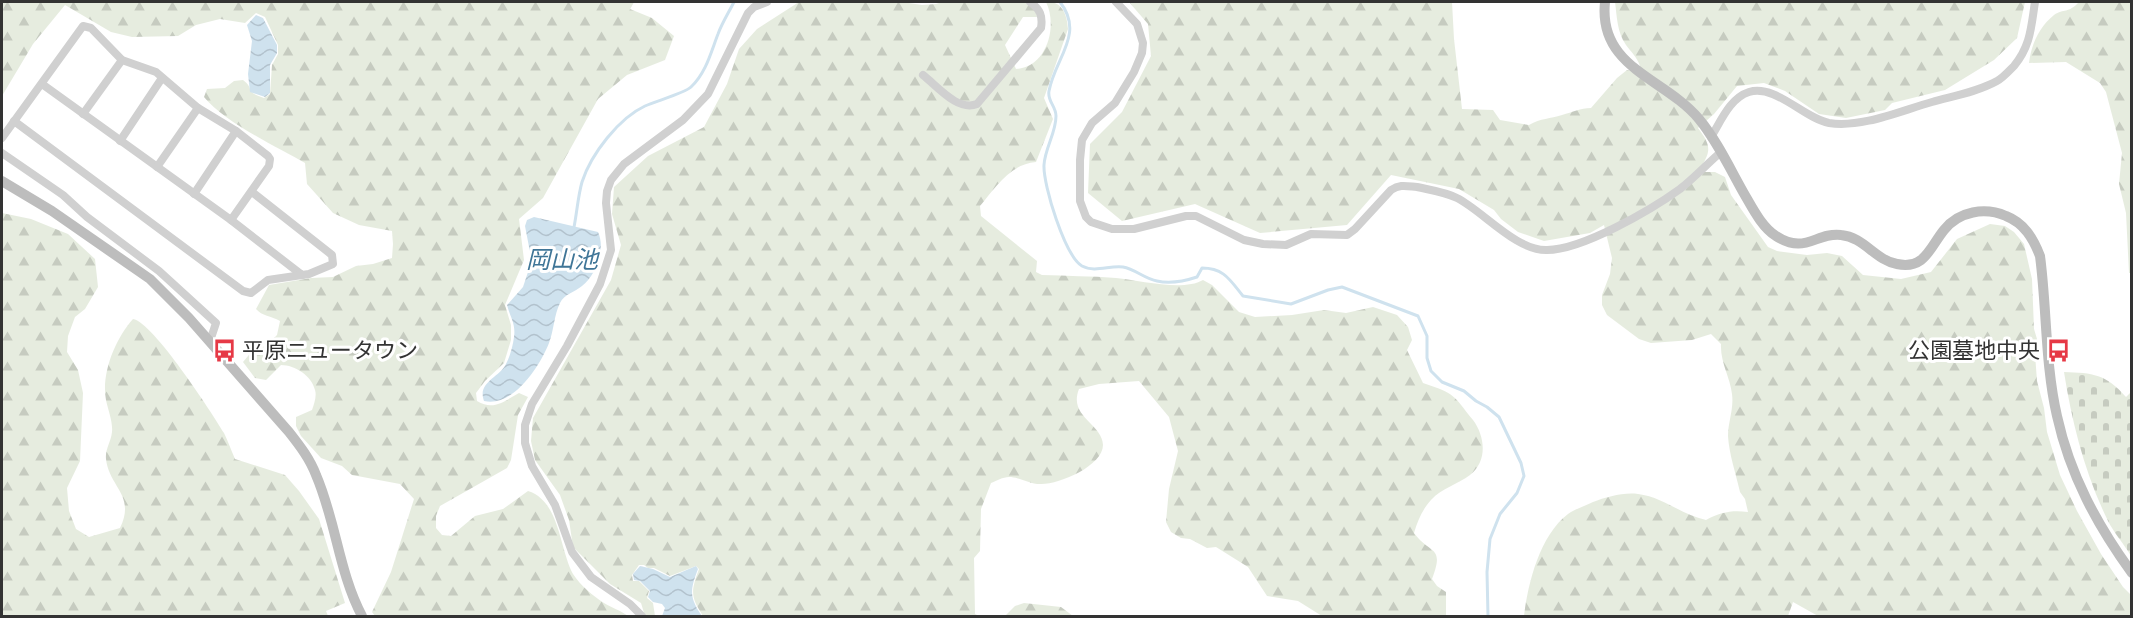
<svg xmlns="http://www.w3.org/2000/svg" width="2133" height="618" viewBox="0 0 2133 618" font-family="Commissioner,'Noto Sans JP',sans-serif">
  <defs>
    <pattern id="forest-firs" width="22" height="20" patternUnits="userSpaceOnUse" patternTransform="scale(1.5)"><rect width="22" height="20" fill="#e6ecdf"/><path d="M5 1l3.5 6h-7zM16 11l3.5 6h-7z" fill="#c6cbc0"/></pattern>
    <pattern id="cemetery-stones" width="16" height="16" patternUnits="userSpaceOnUse" patternTransform="scale(1.5)"><rect width="16" height="16" fill="#e6ecdf"/><path d="M2 7V4a2 2 0 0 1 4 0v3zM10 15v-3a2 2 0 0 1 4 0v3z" fill="#c6cbc0"/></pattern>
    <pattern id="water-waves" width="16" height="10" patternUnits="userSpaceOnUse" patternTransform="scale(1.5)"><rect width="16" height="10" fill="#cfe2ee"/><path d="M0 5q4-4 8 0t8 0" fill="none" stroke="#b2c2cd"/></pattern>
  </defs>
  <rect width="100%" height="100%" fill="#fff"/>
  <g fill="url(#forest-firs)">
    <path d="M 2,2 L 634,2 L 630,9 L 652,18 L 674,36 L 665,60 L 627,75 L 598,99 L 543,198 L 519,219 L 524,260 L 505,305 L 511,325 L 511,340 L 504,363 L 485,381 L 476,393 L 477,401 C 494,411 504,401 519,393 L 528,397 L 518,415 L 511,460 L 507,468 L 440,506 L 436,516 L 436,528 L 442,535 L 451,536 L 475,516 L 503,509 L 528,491 C 560,501 559,548 573,574 C 580,585 593,596 604,603 C 612,608 620,610 628,616 L 375,616 L 372,612 L 391,572 L 414,499 L 400,484 L 352,475 L 342,466 L 321,458 L 301,436 L 296,426 L 296,417 L 312,410 C 314,404 317,396 315,390 C 312,376 295,365 281,365 L 266,380 L 255,378 L 243,362 L 253,350 L 266,346 L 277,335 L 280,321 C 271,316 262,316 256,309 L 269,285 L 311,278 L 333,277 L 356,266 L 373,264 L 392,258 L 393,244 L 392,231 L 359,225 L 333,213 L 307,184 L 305,163 C 277,147 224,122 204,97 L 207,89 L 225,88 L 234,81 L 243,80 C 256,90 243,91 264,98 L 270,94 L 272,65 L 278,54 L 278,45 L 265,17 L 256,13 L 245,23 L 220,19 L 196,25 L 178,36 L 132,37 L 111,32 L 65,5 L 33,44 L 2,96 Z"/>
    <path d="M 799,2 L 902,2 L 922,5 L 936,4 L 942,2 L 1025,2 L 1036,11 L 1037,17 L 1023,17 L 1005,45 L 1016,69 C 1047,67 1058,26 1046,2 C 1063,1 1067,15 1068,29 L 1044,98 L 1053,119 L 1036,162 C 1010,164 995,188 980,206 L 981,216 L 1037,261 L 1036,272 L 1042,275 C 1067,276 1091,276 1116,278 C 1140,280 1182,292 1203,280 L 1212,285 L 1239,312 L 1255,317 L 1292,315 L 1324,310 L 1346,313 L 1373,307 L 1397,315 L 1408,327 L 1412,340 L 1407,350 L 1423,383 C 1456,394 1452,394 1473,420 C 1485,436 1488,461 1470,475 C 1458,484 1442,488 1431,500 C 1422,510 1418,520 1414,533 C 1430,555 1445,545 1432,579 L 1437,586 L 1446,592 L 1446,616 L 1376,616 L 1367,615 L 1322,616 L 1298,601 L 1267,596 L 1248,567 L 1216,547 L 1207,548 L 1190,539 L 1181,538 L 1171,532 L 1166,522 L 1169,489 L 1178,451 L 1169,417 L 1139,381 L 1099,384 L 1079,389 C 1068,417 1102,423 1103,445 C 1103,466 1058,485 1040,484 C 1030,484 1019,477 1009,477 C 1003,477 996,481 991,483 L 981,509 L 980,551 L 974,558 L 975,614 L 979,616 L 703,616 C 690,596 691,591 699,569 L 696,566 L 670,576 L 654,568 L 648,568 L 644,565 L 639,565 L 632,575 L 633,581 L 639,581 L 649,591 L 647,598 L 653,603 L 655,616 L 645,616 L 641,603 L 610,584 L 573,547 L 569,520 L 560,495 L 535,460 L 531,441 L 533,418 L 611,280 L 621,245 L 612,214 L 614,187 L 648,156 L 704,127 L 727,84 L 739,49 L 757,29 Z"/>
    <path d="M 1129,2 L 1452,2 L 1454,39 L 1462,109 L 1493,110 L 1500,120 L 1529,125 C 1541,118 1550,119 1562,115 C 1573,112 1580,108 1591,108 L 1617,78 L 1627,70 L 1634,71 L 1640,66 C 1637,57 1631,52 1626,45 C 1617,32 1617,17 1615,2 L 2025,2 L 2017,38 L 1994,60 L 1945,90 L 1892,103 L 1885,110 L 1846,118 L 1819,114 L 1785,91 L 1764,83 L 1737,86 L 1714,114 L 1698,128 C 1710,144 1712,150 1701,167 L 1704,172 L 1715,172 L 1725,177 L 1731,195 L 1768,247 L 1777,251 L 1807,255 L 1827,253 L 1842,256 L 1863,275 L 1901,279 L 1931,272 L 1957,239 L 1990,224 L 2005,226 L 2014,232 L 2024,244 L 2032,279 L 2034,329 L 2037,339 L 2035,354 L 2037,381 L 2044,408 L 2047,432 L 2060,475 L 2077,511 L 2101,554 L 2123,587 L 2131,595 L 2131,616 L 1818,616 L 1793,602 L 1788,616 L 1524,616 C 1528,583 1540,535 1568,514 C 1575,509 1585,506 1593,502 C 1606,497 1624,492 1638,494 C 1663,497 1682,515 1706,520 C 1721,512 1732,510 1748,512 L 1745,499 L 1740,492 C 1736,474 1729,454 1728,436 C 1728,422 1734,409 1732,394 C 1730,377 1720,362 1721,344 L 1711,334 L 1692,340 L 1651,343 L 1639,339 L 1607,315 L 1602,305 L 1602,295 L 1610,274 L 1612,258 L 1604,225 L 1590,233 L 1544,241 L 1518,232 L 1501,219 L 1494,210 L 1459,189 L 1391,175 L 1347,225 L 1260,233 L 1195,204 L 1122,221 L 1088,193 L 1090,144 L 1122,112 L 1151,56 L 1148,24 Z"/>
    <path d="M 2079,2 L 2131,2 L 2131,273 L 2129,273 L 2126,213 L 2119,184 L 2122,153 L 2106,92 L 2100,83 L 2066,62 L 2029,63 C 2031,45 2039,27 2054,15 C 2064,8 2068,14 2079,2 Z"/>
    <path d="M 2,213 L 31,219 L 68,234 L 95,259 L 98,287 L 85,309 L 75,317 L 68,336 L 67,352 L 78,370 L 83,393 L 80,461 L 67,488 L 69,511 L 76,529 L 89,537 L 120,528 C 136,495 109,487 106,459 C 105,449 111,442 112,432 C 113,422 108,410 106,400 C 101,374 115,339 133,319 C 153,322 212,413 224,433 C 228,441 231,450 235,459 L 285,475 L 299,491 L 319,519 L 345,603 L 326,611 L 328,616 L 2,616 Z"/>
    <polygon points="1024,603 1061,607 1073,616 1005,616 1015,606"/>
  </g>
  <path fill="url(#cemetery-stones)" d="M 2064,372 C 2093,373 2106,374 2126,397 L 2131,392 L 2131,556 C 2124,544 2114,533 2108,521 C 2085,474 2072,423 2064,372 Z"/>
  <g fill="url(#water-waves)">
    <polygon points="256,15 263,18 277,45 277,53 270,65 270,93 265,97 250,92 248,74 252,41 247,25"/>
    <path d="M 534,217 L 598,232 C 606,249 596,275 582,286 C 575,292 564,294 560,303 C 554,315 554,330 549,343 C 540,366 513,408 484,401 C 477,382 499,378 506,364 C 510,357 513,345 514,337 C 516,324 510,317 507,305 L 523,287 L 529,269 L 530,252 L 525,226 L 527,220 Z"/>
    <path d="M 640,566 L 653,569 L 670,577 L 696,566 L 698,569 C 690,590 689,597 702,616 L 662,616 L 665,608 L 662,604 L 653,602 L 648,597 L 650,591 L 640,581 L 634,580 L 633,574 Z"/>
  </g>
  <g fill="none" stroke-linecap="round" stroke-linejoin="round">
    <g stroke="#cfe2ee" stroke-width="3">
      <path d="M 1060,2 C 1085,34 1055,58 1049,91 C 1047,101 1056,106 1056,116 C 1056,133 1045,148 1044,165 C 1043,185 1065,256 1082,266 C 1095,273 1110,265 1123,267 C 1135,269 1145,279 1157,281 C 1170,284 1185,281 1197,277 L 1202,268 C 1224,268 1230,280 1243,296 L 1291,304 L 1328,290 L 1342,287 L 1418,316 L 1427,336 L 1427,358 L 1431,371 L 1442,382 L 1464,391 L 1476,401 L 1487,407 L 1499,417 L 1521,463 L 1524,476 L 1517,493 L 1500,514 L 1490,539 L 1487,572 L 1488,616"/>
      <path d="M 574,227 C 577,212 578,196 582,182 C 591,154 619,118 645,106 C 656,101 685,93 691,87 C 706,73 711,52 718,34 C 722,23 729,12 734,2"/>
    </g>
    <g stroke="#d0d0d0" stroke-width="8">
      <path d="M 1116,2 L 1137,24 L 1143,43 L 1142,53 L 1134,72 L 1115,103 L 1092,123 L 1082,140 L 1080,160 L 1080,201 L 1086,217 L 1091,222 L 1112,229 L 1134,229 L 1186,216 L 1196,216 L 1244,240 L 1263,244 L 1286,245 L 1311,234 L 1347,235 L 1355,229 L 1391,190 C 1400,184 1406,186 1417,187 C 1430,190 1445,192 1457,198 C 1483,211 1516,251 1547,250 C 1582,250 1651,210 1680,189 C 1694,178 1707,164 1721,152"/>
      <path d="M 923,75 C 937,86 958,112 977,104 L 1041,28 C 1043,16 1040,9 1030,2"/>
      <polyline points="42,84 231,220 302,275 309,274 333,264 332,255 252,192"/>
      <polyline points="83,114 122,60"/>
      <polyline points="14,121 243,291 251,293 268,280 302,275"/>
      <path d="M 1711,137 C 1721,121 1730,98 1749,92 C 1776,84 1803,118 1829,123 C 1862,128 1900,111 1932,102 C 1953,96 1977,92 1997,81 C 2003,78 2009,71 2014,66 C 2031,45 2031,27 2035,2"/>
      <polyline points="2,138 83,26 91,28 122,60 156,72 198,108 236,131 268,156 270,159 269,166 231,220"/>
      <polyline points="120,141 162,78"/>
      <polyline points="2,153 63,195 87,217 159,271 216,323 210,341"/>
      <polyline points="157,167 198,108"/>
      <polyline points="194,194 236,131"/>
      <polyline points="642,616 630,604 591,577 572,552 555,505 532,466 525,443 525,425 532,404 567,346 600,284 611,250 606,203 607,191 611,180 624,164 683,120 708,94 748,13 754,7 767,2"/>
    </g>
    <g stroke="#bdbdbd" stroke-width="10">
      <path d="M 1605,2 C 1598,68 1665,78 1699,119 C 1718,142 1731,171 1746,197 C 1754,211 1763,228 1776,236 C 1805,255 1816,232 1841,235 C 1864,237 1875,260 1897,264 C 1925,270 1930,247 1944,230 C 1959,211 1985,207 2006,216 C 2024,223 2033,238 2040,256 C 2047,309 2045,364 2057,416 C 2070,475 2097,525 2132,573"/>
      <path d="M 2,181 L 52,211 L 150,279 L 189,318 L 289,432 C 300,446 310,459 316,475 C 336,521 339,573 362,616"/>
    </g>
  </g>
  <defs>
    <symbol id="bus-bare" viewBox="-9 -9 18 18"><path d="M-5-6H5V4H4V6H2V4H-2V6H-4V4H-5ZM-3.5-4V0h7V-4ZM-3.5 1.2v1.5H-2V1.2ZM2 1.2v1.5H3.5V1.2Z" fill="#e63946" stroke="#fff" stroke-width="2.5" paint-order="stroke"/></symbol>
  </defs>
  <g fill-rule="evenodd">
    <use href="#bus-bare" x="208" y="334" width="33" height="33"/>
    <use href="#bus-bare" x="2042" y="334" width="33" height="33"/>
  </g>
  <g text-anchor="middle" stroke-width="6" stroke-linejoin="round" paint-order="stroke">
    <g font-size="22" fill="#333" stroke="#fff" text-anchor="start">
      <text x="242" y="358">平原ニュータウン</text>
      <text x="2040" y="358" text-anchor="end">公園墓地中央</text>
    </g>
    <g font-size="24" font-style="italic" fill="#3f7597" stroke="#fff">
      <text x="562" y="268">岡山池</text>
    </g>
  </g>
  <rect width="2133" height="618" fill="none" stroke="#333333" stroke-width="6"/>
</svg>
